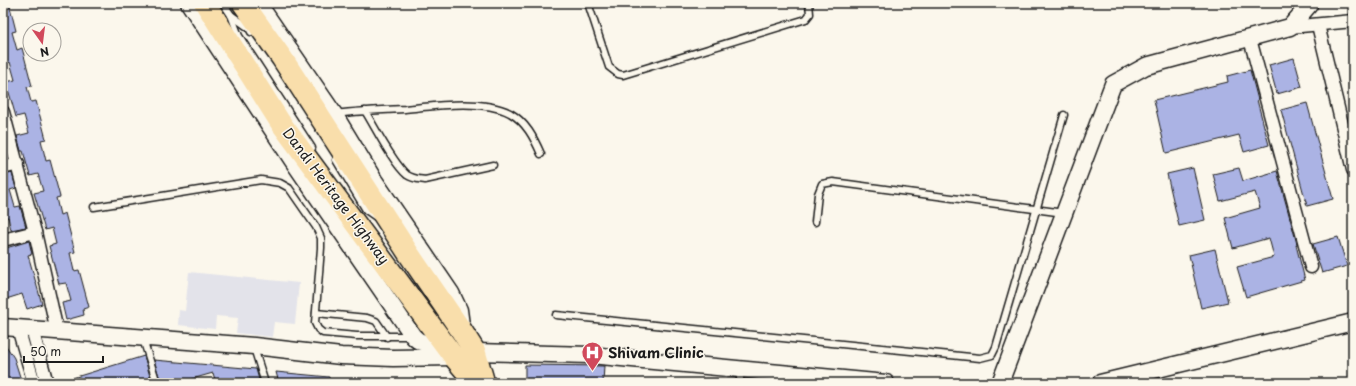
<svg xmlns="http://www.w3.org/2000/svg" width="1356" height="386" viewBox="0 0 1356 386" font-family="'Playpen Sans',sans-serif">
  <rect width="100%" height="100%" fill="#fbf7ec"/>
  <filter id="ink" filterUnits="userSpaceOnUse"><feTurbulence type="fractalNoise" baseFrequency=".025" numOctaves="2"/><feDisplacementMap in="SourceGraphic" scale="8" xChannelSelector="R" yChannelSelector="G"/><feConvolveMatrix kernelMatrix="1 2 1 2 8 2 1 2 1" color-interpolation-filters="sRGB"/></filter>
  <g filter="url(#ink)">
    <polygon fill="#e3e3ea" points="189,272 299,283 295,324 274,322 272,337 236,333 238,318 216,316 215,329 178,325 179,310 185,311"/>
    <g fill="#abb3e4" stroke="#1c1c1c">
      <polygon points="3,3 9,3 16,31 12,32 17,50 22,48 32,86 27,87 31,102 36,101 46,139 41,140 46,161 50,160 60,197 56,198 60,215 65,213 75,252 70,253 74,271 79,270 89,307 83,309 84,315 66,320 62,303 71,301 66,283 59,284 49,246 56,244 52,228 45,230 34,193 43,191 38,174 30,176 23,151 21,151 17,136 29,133 24,115 16,117 6,82 15,80 10,62 3,64"/>
      <polygon points="1294,58 1302,87 1277,94 1269,65"/>
      <polygon points="1250,70 1258,100 1257,100 1269,145 1244,152 1239,135 1166,153 1154,100 1228,82 1227,76"/>
      <polygon points="1307,103 1333,199 1307,206 1281,110"/>
      <polygon points="1193,168 1205,220 1179,226 1167,174"/>
      <polygon points="1239,168 1243,181 1277,171 1297,244 1296,245 1305,280 1246,297 1237,267 1274,257 1269,238 1233,248 1225,218 1260,208 1255,192 1220,201 1213,174"/>
      <polygon points="12,173 16,188 10,190 15,207 20,206 26,227 11,230 8,217 3,218 3,175"/>
      <polygon points="1338,237 1347,266 1322,273 1313,244"/>
      <polygon points="29,241 32,254 28,255 42,304 27,309 22,294 3,300 3,249"/>
      <polygon points="1215,249 1228,302 1201,308 1189,255"/>
      <polygon points="3,341 14,358 22,383 3,383"/>
      <polygon points="144,356 152,383 63,383 63,381"/>
      <polygon points="154,360 256,369 260,383 216,383 213,373 178,383 161,383"/>
      <polygon points="525,365 604,366 603,383 525,383"/>
      <polygon points="276,372 329,377 329,383 279,383"/>
    </g>
    <g fill="none" stroke-linecap="round" stroke-linejoin="round">
      <defs>
        <g id="lane">
          <polyline points="223,3 231,15 239,36 312,148"/>
          <polyline points="588,3 609,67 618,74 623,75 806,19 810,14 809,3"/>
          <polyline points="231,15 249,28 251,32"/>
          <path d="M 365,111 C 376,129 393,163 407,175 C 413,179 418,179 425,180 L 493,165"/>
          <path d="M 335,114 C 358,111 381,110 405,109 C 435,106 482,99 510,113 C 526,122 534,138 541,154"/>
          <polyline points="336,160 366,210 376,217"/>
          <polyline points="94,207 261,180 280,183 289,188 316,227 321,238 321,248 315,323 318,329 323,333 357,336 412,336"/>
          <polyline points="815,222 818,194 822,184 833,182 1064,213"/>
          <polyline points="316,313 367,318 376,321 387,337"/>
          <polyline points="556,315 980,358 992,355 996,347 1064,115"/>
          <polyline points="143,339 157,383"/>
          <polyline points="254,348 265,383"/>
          <polyline points="740,369 740,383"/>
        </g>
        <g id="street">
          <polyline points="1318,25 1353,170"/>
          <polyline points="1290,27 1353,21"/>
          <polyline points="1250,39 1311,267"/>
          <polyline points="3,112 35,232 57,331"/>
          <polyline points="3,168 18,164"/>
          <polyline points="3,240 35,232"/>
          <polyline points="18,328 34,383"/>
          <polyline points="32,329 47,383"/>
        </g>
        <g id="secondary">
          <path d="M 189,3 L 293,161 L 413,336 C 421,346 433,343 444,343"/>
          <polyline points="258,3 334,114 374,180 451,293 459,310 461,325"/>
          <polyline points="3,327 254,346 341,356 393,358 454,357 475,352 590,355 886,383"/>
          <polyline points="1000,383 1113,84 1146,66 1290,27 1309,5 1309,3"/>
          <polyline points="1100,383 1353,322"/>
        </g>
        <g id="highway">
          <polyline points="205,3 280,122 454,357 476,383"/>
          <polyline points="243,3 282,58 409,254 461,330 475,352 484,383"/>
        </g>
      </defs>
      <use href="#lane" stroke="#1c1c1c" stroke-width="9"/>
      <use href="#street" stroke="#1c1c1c" stroke-width="15"/>
      <use href="#secondary" stroke="#1c1c1c" stroke-width="19"/>
      <use href="#highway" stroke="#1c1c1c" stroke-width="24"/>
      <use href="#lane" stroke="#fbf7ec" stroke-width="6"/>
      <use href="#street" stroke="#fbf7ec" stroke-width="12"/>
      <use href="#secondary" stroke="#fbf7ec" stroke-width="16"/>
      <use href="#highway" stroke="#f9deab" stroke-width="21"/>
    </g>
  </g>
  <defs>
    <symbol id="hospital-pin" viewBox="-11 -11 22 30"><path d="M0 17L-7.5 6A9.5 9.5 0 1 1 7.5 6Z" fill="#d1495b" stroke="#fbf7ec"/><path d="M-5-5h3v3.5h4V-5h3V5h-3V1.5h-4V5h-3Z" fill="#fff"/></symbol>
  </defs>
  <g fill-rule="evenodd">
    <use href="#hospital-pin" x="580" y="340" width="25" height="34"/>
  </g>
  <g text-anchor="middle" stroke-width="3" stroke-linejoin="round" paint-order="stroke">
    <g font-size="14" fill="#1c1c1c" stroke="#fbf7ec">
      <text transform="translate(336 196) rotate(53)" y="5">Dandi Heritage Highway</text>
    </g>
    <g font-size="14" font-weight="bold" fill="#1c1c1c" stroke="#fbf7ec" text-anchor="start">
      <text x="608" y="358">Shivam Clinic</text>
    </g>
  </g>
  <rect width="1356" height="386" fill="none" stroke="#fbf7ec" stroke-width="16"/>
  <rect x="8" y="8" width="1340" height="370" fill="none" stroke="#1c1c1c" stroke-width="1.5" filter="url(#ink)"/>
  <g transform="translate(42 42) rotate(166)"><circle r="19" fill="#fbf7ec" stroke="#a29f99"/>
  <path d="M0-3L7 15L0 10L-7 15Z" fill="#d1495b"/>
  <text y="-6" font-size="11" font-weight="bold" text-anchor="middle" fill="#1c1c1c">N</text>
  </g>
  <path d="M24 356v6h79v-6" fill="none" stroke="#1c1c1c" stroke-width="2"/>
  <text x="30" y="356" font-size="12" fill="#1c1c1c" stroke="#fbf7ec" stroke-width="3" paint-order="stroke">50 m</text>
</svg>
